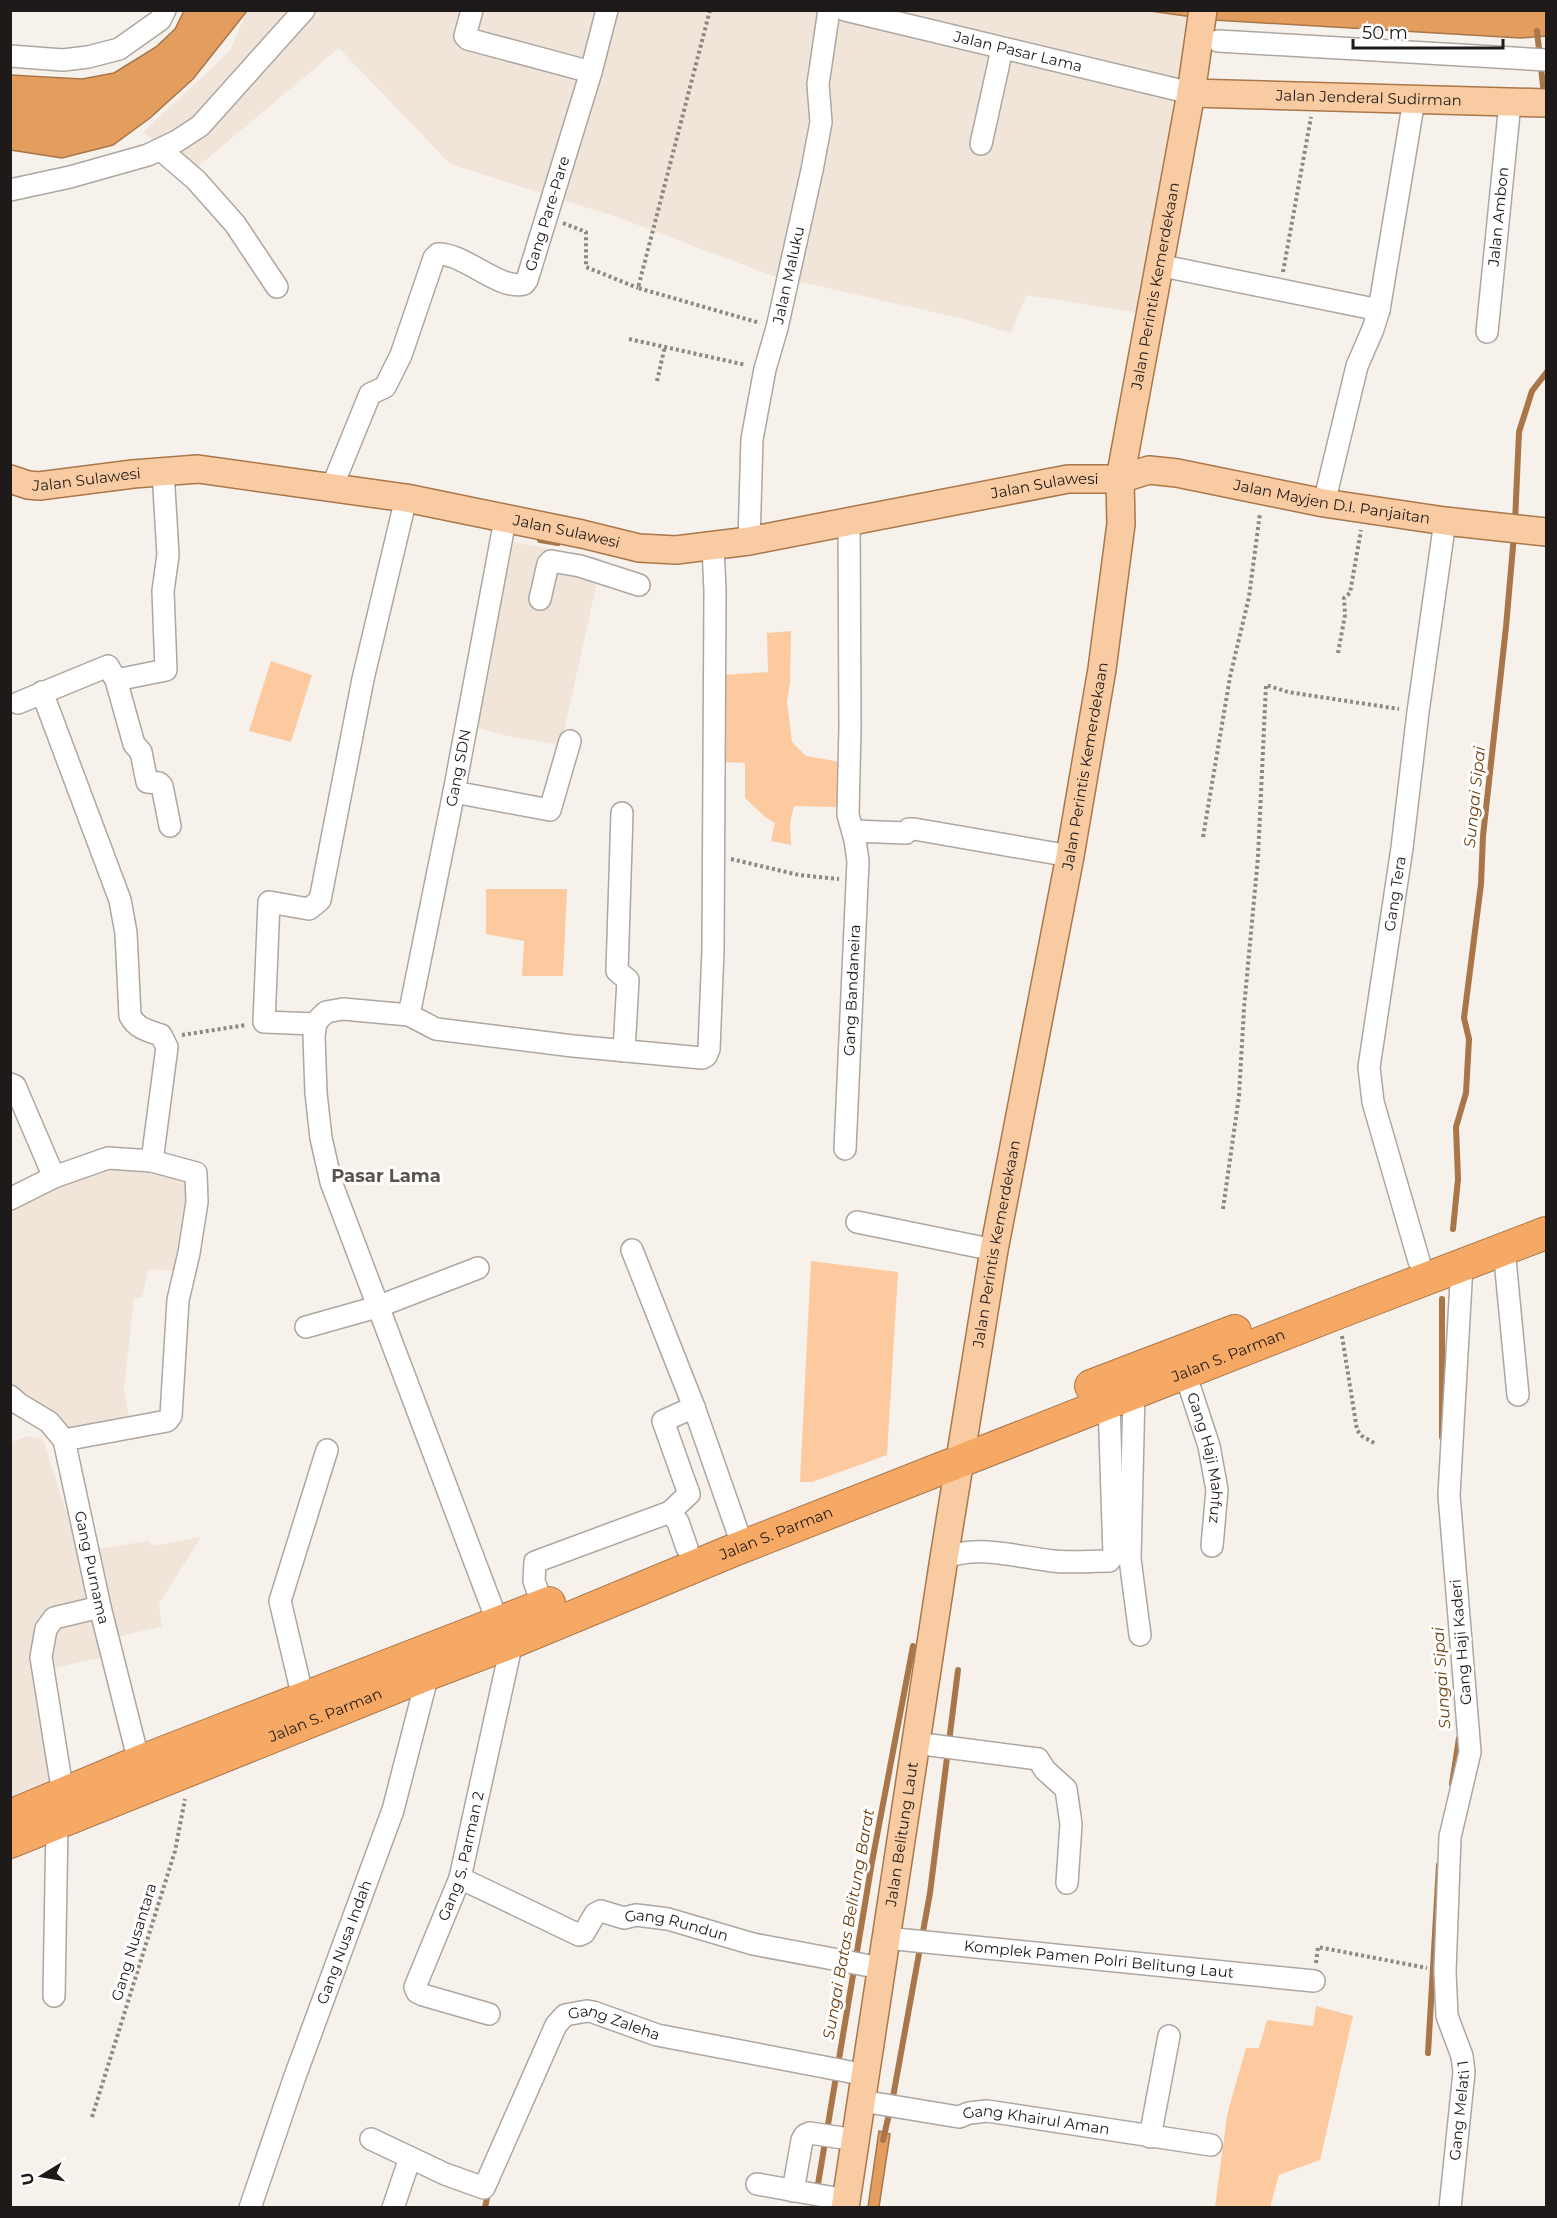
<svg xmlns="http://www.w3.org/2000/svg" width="1557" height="2218" viewBox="0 0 1557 2218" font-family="Montserrat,sans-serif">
  <rect width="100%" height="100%" fill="#f7f1eb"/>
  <g fill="#f1e4d9">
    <polygon points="1152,10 1197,16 1139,313 1026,295 1011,333 964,319 770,275 620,218 450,164 339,48 195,169 143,132 230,51 247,11"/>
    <polygon points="509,541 602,559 561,745 513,737 473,727"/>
    <polygon points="98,1164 194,1180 182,1272 148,1269 142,1298 134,1298 124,1388 130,1425 72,1435 11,1386 10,1207"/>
    <polygon points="29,1436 43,1439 79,1552 148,1541 153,1546 201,1537 159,1604 162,1626 114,1638 102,1657 47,1670 67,1778 11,1801 11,1442"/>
  </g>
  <g fill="#fdca9f">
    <polygon points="791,631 790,682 787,702 792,742 806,756 840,762 839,807 794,806 790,823 791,845 771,841 775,823 765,817 745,798 745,763 722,762 722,675 768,672 767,633"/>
    <polygon points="271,661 312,675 291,742 249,731"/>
    <polygon points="486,889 567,889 563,976 522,976 524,941 486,934"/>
    <polygon points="811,1261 898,1272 887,1455 812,1482 800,1482"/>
    <polygon points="1316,2006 1353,2016 1320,2160 1279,2175 1270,2207 1215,2207 1227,2115 1246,2048 1259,2048 1267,2020 1313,2026"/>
  </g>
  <g fill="#e39d5e" stroke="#a87649" stroke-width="1.5">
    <polygon points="184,11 247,11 193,79 150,118 113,145 62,158 11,150 11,75 82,79 114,73 156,47 175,29"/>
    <polygon points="1150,11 1546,11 1546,36 1521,38 1214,20"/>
    <polygon points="879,2131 890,2134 879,2207 868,2207"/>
  </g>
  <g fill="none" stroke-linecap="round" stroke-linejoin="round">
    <g stroke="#a87649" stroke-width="6">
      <polyline points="1537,31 1544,95"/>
      <polyline points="1515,522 1519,432 1532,391 1546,373"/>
      <polyline points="540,540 558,543"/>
      <polyline points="1453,1229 1458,1179 1456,1127 1466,1093 1469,1039 1464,1018 1481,884 1483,836 1506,627 1514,535"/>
      <polyline points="1442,1299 1442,1437"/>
      <polyline points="1452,1784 1459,1738"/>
      <polyline points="1428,2053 1439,1865"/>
      <polyline points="883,2140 893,2097 930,1893 958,1670"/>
      <polyline points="485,2208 488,2192"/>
      <polyline points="814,2208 872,1862 913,1646"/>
    </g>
    <defs>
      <g id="minor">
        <polyline points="472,10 465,36 468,39 591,72"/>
        <path id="s1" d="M 845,10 L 1191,93"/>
        <polyline points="1218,41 1546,60"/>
        <polyline points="10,56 63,60 88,57 119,49 160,20 165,10"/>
        <polyline points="981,144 1002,49"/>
        <polyline points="161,150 196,180 235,224 277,287"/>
        <polyline points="10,190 70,177 148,155 177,141 200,126 304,10"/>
        <polyline points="1158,265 1379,310"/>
        <path id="s2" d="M 1487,332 L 1510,103"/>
        <path id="s3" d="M 332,487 L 370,394 L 385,387 L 401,355 L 434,258 L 438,254 C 464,253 500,291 524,284 L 527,280 L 591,72 L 607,10"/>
        <polyline points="1324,503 1357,366 1373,329 1379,310 1414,100"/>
        <path id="s4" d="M 749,541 L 752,439 L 765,369 L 777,328 L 812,170 L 821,122 L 818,84 L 829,10"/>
        <polyline points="540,599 548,564 551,561 580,566 639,585"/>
        <polyline points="116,680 166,670 163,591 168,555 163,471"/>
        <polyline points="18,703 108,666 116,680 134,744 141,752 147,782 159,783 162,786 170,826"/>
        <polyline points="454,792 550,810 570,741"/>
        <polyline points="622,813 617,971 628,980 624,1051"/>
        <polyline points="853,831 906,833 909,829 914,829 1070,856"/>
        <path id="s5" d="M 409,1015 L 454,792 L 505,520"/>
        <polyline points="316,1024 264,1022 269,902 309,909 320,900 363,679 406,498"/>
        <polyline points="10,1084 15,1086 54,1177"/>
        <path id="s6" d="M 845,1149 L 858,861 L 855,840 L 848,815 L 850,727 L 849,520"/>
        <path d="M 10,1199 L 54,1177 L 108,1158 L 152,1161 L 167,1047 L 161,1035 C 149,1031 137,1029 130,1016 L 126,933 L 120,900 L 42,692"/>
        <polyline points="857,1222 994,1250"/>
        <polyline points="1504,1249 1518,1395"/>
        <polyline points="632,1250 694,1407 743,1547"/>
        <path id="s7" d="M 1419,1261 L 1373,1102 L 1369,1067 L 1402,848 L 1418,712 L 1445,521"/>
        <polyline points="306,1327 377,1307 478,1268"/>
        <path id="s8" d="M 1185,1373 L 1209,1446 L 1217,1490 L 1212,1546"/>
        <polyline points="1134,1393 1130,1559 1140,1635"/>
        <path id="s9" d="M 10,1396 L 19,1404 L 49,1422 L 64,1440 L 100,1607 L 139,1762"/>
        <polyline points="64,1440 167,1421 171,1416 178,1300 189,1253 197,1202 196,1173 152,1161"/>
        <polyline points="670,1512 689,1494 663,1421 694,1407"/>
        <path d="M 944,1558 C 978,1544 1017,1557 1053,1561 C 1071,1563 1091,1561 1109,1561 L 1114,1555 L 1109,1403"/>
        <polyline points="543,1606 534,1581 535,1562 670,1512 678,1522 687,1548"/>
        <polyline points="498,1623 331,1182 321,1138 316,1093 314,1036 316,1022 326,1012 343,1009 409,1015 436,1029 573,1046 702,1058 706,1056 709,1049 713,950 715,591 713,546"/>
        <polyline points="303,1698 280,1601 327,1450"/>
        <polyline points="915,1743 1038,1759 1045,1770 1066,1789 1071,1824 1067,1883"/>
        <polyline points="63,1794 41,1657 46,1629 54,1618 100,1607"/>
        <path id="s10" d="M 460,1878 L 579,1935 L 584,1933 L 595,1914 L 601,1911 L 624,1918 L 636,1915 L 668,1919 L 753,1944 L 881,1968"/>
        <path id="s11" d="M 886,1938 L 1314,1981"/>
        <polyline points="54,1996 57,1823"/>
        <path id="s12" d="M 489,2014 L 423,1995 L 417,1992 L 415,1987 L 460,1878 L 512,1642"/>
        <path id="s13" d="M 862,2101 L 959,2117 L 969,2113 L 987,2111 L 1211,2145"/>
        <polyline points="1150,2137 1169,2036"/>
        <path id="s14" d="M 371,2139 L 445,2174 L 484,2188 L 556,2025 L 565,2015 L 587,2011 L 593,2012 L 657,2035 L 866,2075"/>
        <polyline points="757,2184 846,2200"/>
        <polyline points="793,2191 802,2140 805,2135 810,2133 856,2140"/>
        <path id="s15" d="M 250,2208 L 294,2079 L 393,1810 L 428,1674"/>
        <polyline points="393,2208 410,2158"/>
        <path id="s16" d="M 1450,2208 L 1464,2072 L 1462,2056 L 1447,2016 L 1445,1971 L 1450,1837 L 1470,1752 L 1449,1495 L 1462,1265"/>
      </g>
      <g id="major">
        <path id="s17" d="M 1191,93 L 1546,103"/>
        <path id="s18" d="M 10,479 L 28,485 L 39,486 L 133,474 L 198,469 L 406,498 L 582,534 L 639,548 L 676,550 L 749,541 L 1068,479 L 1120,479 L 1149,470 L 1177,473 L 1324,503 L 1445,521 L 1546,532"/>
        <path id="s19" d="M 845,2208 L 944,1558 L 994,1250 L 1070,856 L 1102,669 L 1121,524 L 1120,479 L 1191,93 L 1203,10"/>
      </g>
      <g id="highway">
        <polyline points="1091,1386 1235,1331"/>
        <polyline points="10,1816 139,1762 549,1603"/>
        <path id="s20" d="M 10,1842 L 428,1674 L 512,1642 L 734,1550 L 1342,1311 L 1546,1233"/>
      </g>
    </defs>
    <use href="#minor" stroke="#ada6a1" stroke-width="24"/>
    <use href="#major" stroke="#a9774a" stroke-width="30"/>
    <use href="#highway" stroke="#a9774a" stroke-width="34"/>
    <g stroke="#8d8885" stroke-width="4" stroke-dasharray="3 3" stroke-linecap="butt">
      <polyline points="710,10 638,288 760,323"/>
      <polyline points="563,223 586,232 586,267 638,288"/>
      <polyline points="1283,272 1311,117"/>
      <polyline points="629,339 746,365"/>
      <polyline points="657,381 665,346"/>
      <polyline points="1338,653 1345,615 1344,598 1350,593 1361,530"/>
      <polyline points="1203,837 1230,677 1249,597 1260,513"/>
      <polyline points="731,859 799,875 839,879"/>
      <polyline points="182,1035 246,1025"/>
      <polyline points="1223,1209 1239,1096 1244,1008 1258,857 1266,685 1288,692 1399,709"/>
      <polyline points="1342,1336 1357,1430 1362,1436 1376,1444"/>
      <polyline points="1316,1963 1318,1947 1427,1968"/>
      <polyline points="92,2117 175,1851 185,1799"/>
    </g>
    <use href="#minor" stroke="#fff" stroke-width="21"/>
    <use href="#major" stroke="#f9cba2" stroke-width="27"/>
    <use href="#highway" stroke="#f5a964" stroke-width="32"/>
  </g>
  <g text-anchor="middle" stroke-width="6" stroke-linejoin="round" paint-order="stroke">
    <g font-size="15" fill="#1d1a19" stroke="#fff">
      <text dy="5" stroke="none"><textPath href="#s1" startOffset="178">Jalan Pasar Lama</textPath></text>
      <text dy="5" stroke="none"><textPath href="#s17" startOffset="178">Jalan Jenderal Sudirman</textPath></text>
      <text dy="5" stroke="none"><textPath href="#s3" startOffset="428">Gang Pare-Pare</textPath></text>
      <text dy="5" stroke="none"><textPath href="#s2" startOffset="116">Jalan Ambon</textPath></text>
      <text dy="5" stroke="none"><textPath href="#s4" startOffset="270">Jalan Maluku</textPath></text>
      <text dy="5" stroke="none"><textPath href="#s19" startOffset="1948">Jalan Perintis Kemerdekaan</textPath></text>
      <text dy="5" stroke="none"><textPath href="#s18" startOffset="78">Jalan Sulawesi</textPath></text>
      <text dy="5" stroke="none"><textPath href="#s18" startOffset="1050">Jalan Sulawesi</textPath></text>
      <text dy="5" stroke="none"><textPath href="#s18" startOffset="1342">Jalan Mayjen D.I. Panjaitan</textPath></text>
      <text dy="5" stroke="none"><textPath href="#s18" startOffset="564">Jalan Sulawesi</textPath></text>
      <text dy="5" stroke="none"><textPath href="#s19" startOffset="1462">Jalan Perintis Kemerdekaan</textPath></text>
      <text dy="5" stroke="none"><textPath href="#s5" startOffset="252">Gang SDN</textPath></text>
      <text dy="5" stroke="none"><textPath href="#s7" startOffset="376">Gang Tera</textPath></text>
      <text dy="5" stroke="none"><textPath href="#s6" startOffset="159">Gang Bandaneira</textPath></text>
      <text dy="5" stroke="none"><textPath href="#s19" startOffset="976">Jalan Perintis Kemerdekaan</textPath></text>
      <text dy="5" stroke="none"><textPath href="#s20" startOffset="1312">Jalan S. Parman</textPath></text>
      <text dy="5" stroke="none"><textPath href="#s8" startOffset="88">Gang Haji Mahfuz</textPath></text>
      <text dy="5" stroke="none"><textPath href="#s20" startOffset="826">Jalan S. Parman</textPath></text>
      <text dy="5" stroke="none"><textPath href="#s9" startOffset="201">Gang Purnama</textPath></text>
      <text transform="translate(1461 1642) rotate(-95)" y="5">Gang Haji Kaderi</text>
      <text dy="5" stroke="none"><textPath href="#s20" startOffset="340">Jalan S. Parman</textPath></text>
      <text dy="5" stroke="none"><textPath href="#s19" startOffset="378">Jalan Belitung Laut</textPath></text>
      <text dy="5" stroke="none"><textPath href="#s12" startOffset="220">Gang S. Parman 2</textPath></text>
      <text dy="5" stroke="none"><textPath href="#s10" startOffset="244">Gang Rundun</textPath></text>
      <text transform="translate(134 1942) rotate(-73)" y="5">Gang Nusantara</text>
      <text dy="5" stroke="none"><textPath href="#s15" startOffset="282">Gang Nusa Indah</textPath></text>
      <text dy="5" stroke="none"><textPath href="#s11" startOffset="214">Komplek Pamen Polri Belitung Laut</textPath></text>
      <text dy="5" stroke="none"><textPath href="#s14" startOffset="366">Gang Zaleha</textPath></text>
      <text dy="5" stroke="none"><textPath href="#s16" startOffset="98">Gang Melati 1</textPath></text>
      <text dy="5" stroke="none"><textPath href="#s13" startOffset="177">Gang Khairul Aman</textPath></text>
    </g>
    <g font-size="16" font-style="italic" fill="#724314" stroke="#fff">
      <text transform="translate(1474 797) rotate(-84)" y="6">Sungai Sipai</text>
      <text transform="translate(1441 1678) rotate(-94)" y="6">Sungai Sipai</text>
      <text transform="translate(848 1924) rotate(-80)" y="6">Sungai Batas Belitung Barat</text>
    </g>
    <g font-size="18" font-weight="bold" fill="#5a544f" stroke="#fff">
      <text x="386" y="1182">Pasar Lama</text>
    </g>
  </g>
  <rect width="1557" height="2218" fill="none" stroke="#1d1a19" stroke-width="24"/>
  <g transform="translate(42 2176) rotate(259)" stroke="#ffffff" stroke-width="4.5" paint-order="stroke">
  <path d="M0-4.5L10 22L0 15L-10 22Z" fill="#1d1a19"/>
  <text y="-9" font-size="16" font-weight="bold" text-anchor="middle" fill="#1d1a19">U</text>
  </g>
  <path d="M1353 39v9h150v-9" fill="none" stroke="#1d1a19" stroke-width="3"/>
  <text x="1362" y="39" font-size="18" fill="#1d1a19" stroke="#ffffff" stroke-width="4.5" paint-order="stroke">50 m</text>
</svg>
